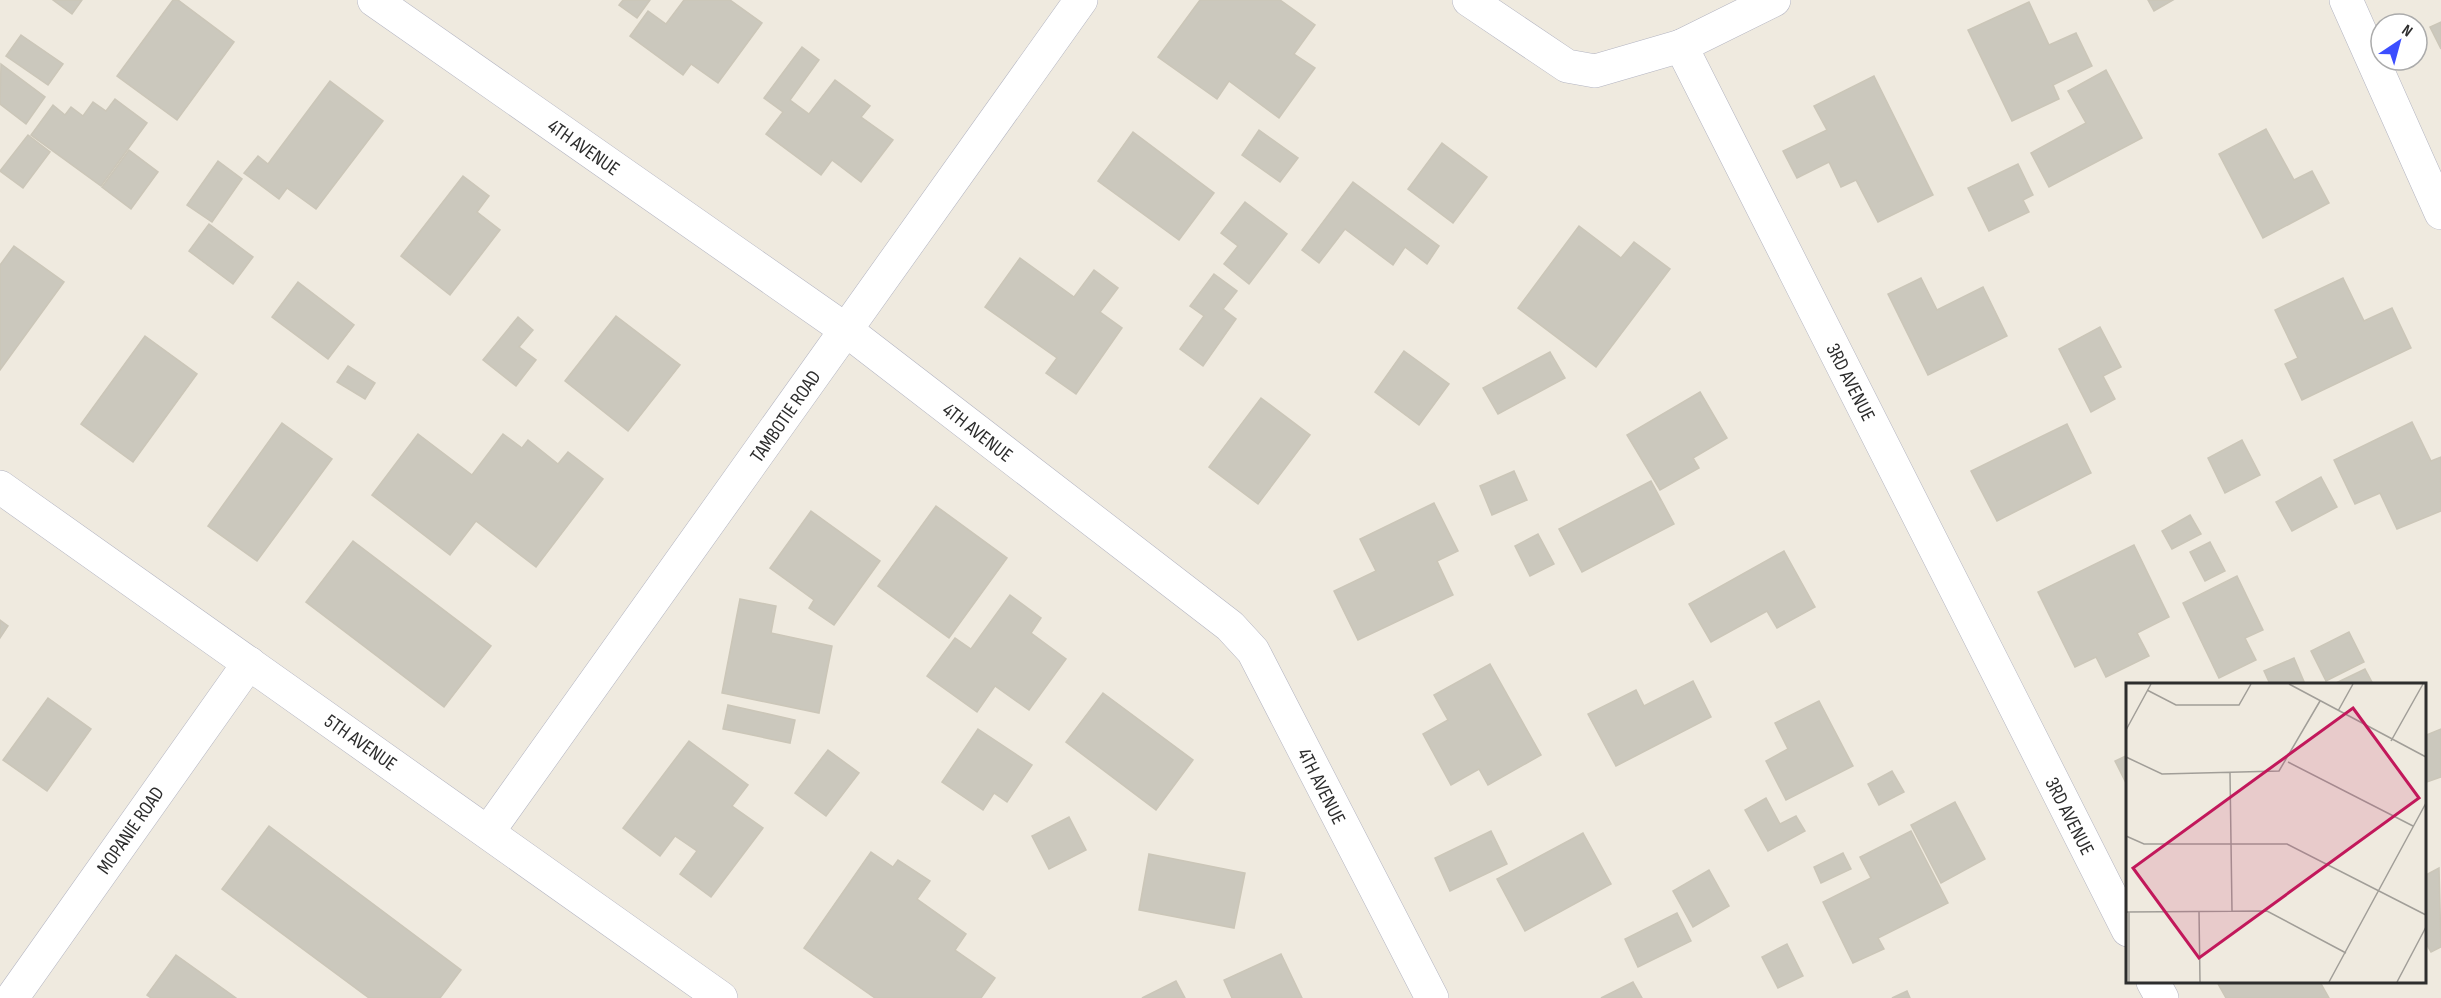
<svg xmlns="http://www.w3.org/2000/svg" width="2441" height="998" viewBox="0 0 2441 998" font-family="'Sofia Sans Condensed',sans-serif">
  <rect width="100%" height="100%" fill="#efeadf"/>
  <g fill="#cbc8bd" stroke="#cbc6b8" stroke-width="1.5">
    <polygon points="53,0 82,0 72,14"/>
    <polygon points="173,0 178,0 234,42 177,120 117,76"/>
    <polygon points="623,0 650,0 637,18 619,5"/>
    <polygon points="684,0 730,0 762,23 718,83 691,64 683,75 630,36 648,11 666,24"/>
    <polygon points="1200,0 1280,0 1315,25 1294,54 1315,68 1279,118 1229,81 1217,99 1158,57"/>
    <polygon points="2148,0 2173,0 2154,11"/>
    <polygon points="2029,2 2049,45 2076,33 2092,66 2053,85 2059,99 2012,121 1968,30"/>
    <polygon points="2441,22 2441,49 2430,27"/>
    <polygon points="21,35 63,64 48,85 6,56"/>
    <polygon points="802,47 819,60 790,100 809,114 835,80 870,106 861,117 893,140 861,182 832,160 821,175 766,134 783,112 764,98"/>
    <polygon points="1,64 45,97 26,124 0,104"/>
    <polygon points="2106,70 2142,138 2049,187 2031,153 2086,123 2068,91"/>
    <polygon points="1874,76 1933,195 1878,222 1856,180 1841,187 1829,162 1797,178 1783,151 1827,130 1814,106"/>
    <polygon points="330,81 383,121 316,209 287,188 279,199 244,173 258,156 268,164"/>
    <polygon points="115,99 147,123 101,186 31,135 53,105 65,115 71,107 83,116 93,102 106,111"/>
    <polygon points="2266,129 2294,180 2312,171 2329,203 2263,238 2219,154"/>
    <polygon points="1259,130 1298,158 1280,182 1242,155"/>
    <polygon points="1133,132 1214,193 1179,240 1098,181"/>
    <polygon points="28,135 50,152 23,188 0,171"/>
    <polygon points="1442,143 1487,177 1453,223 1408,189"/>
    <polygon points="129,150 158,172 131,209 102,187"/>
    <polygon points="218,161 242,179 212,222 187,205"/>
    <polygon points="2018,164 2033,195 2023,200 2029,212 1989,231 1968,188"/>
    <polygon points="463,176 489,196 477,212 500,230 450,295 401,256"/>
    <polygon points="1353,182 1439,246 1427,264 1405,247 1393,265 1345,229 1319,263 1302,250"/>
    <polygon points="1245,202 1287,234 1249,284 1224,264 1238,246 1221,233"/>
    <polygon points="209,224 253,257 233,284 189,251"/>
    <polygon points="1579,226 1621,258 1634,242 1670,269 1596,367 1518,308"/>
    <polygon points="14,246 64,282 0,370 0,265"/>
    <polygon points="1020,258 1074,297 1094,270 1118,288 1100,312 1122,328 1076,394 1046,373 1057,358 985,307"/>
    <polygon points="1214,274 1237,291 1223,309 1236,319 1203,366 1180,349 1204,316 1190,306"/>
    <polygon points="1921,278 1937,310 1983,287 2007,336 1928,375 1888,294"/>
    <polygon points="2343,278 2364,321 2392,308 2411,348 2302,400 2285,364 2298,358 2275,310"/>
    <polygon points="298,282 354,325 328,359 272,317"/>
    <polygon points="616,316 680,365 628,431 565,381"/>
    <polygon points="518,317 533,330 519,347 536,360 516,386 483,360"/>
    <polygon points="2100,327 2121,367 2103,376 2115,399 2091,412 2059,349"/>
    <polygon points="145,336 197,374 133,462 81,424"/>
    <polygon points="1404,351 1449,384 1419,425 1375,392"/>
    <polygon points="1550,352 1565,378 1498,414 1483,388"/>
    <polygon points="348,366 375,383 365,399 337,382"/>
    <polygon points="1700,392 1727,438 1693,458 1699,468 1660,490 1627,435"/>
    <polygon points="1261,398 1310,435 1258,504 1209,467"/>
    <polygon points="2412,422 2431,461 2441,457 2441,511 2397,529 2380,493 2355,504 2334,460"/>
    <polygon points="282,423 332,459 257,561 208,526"/>
    <polygon points="2067,424 2091,473 1997,521 1971,471"/>
    <polygon points="418,434 472,475 503,434 522,448 528,440 558,464 568,452 603,479 536,567 476,521 450,555 372,495"/>
    <polygon points="2242,440 2260,475 2225,493 2208,458"/>
    <polygon points="1514,471 1527,500 1492,515 1480,486"/>
    <polygon points="2321,477 2337,507 2292,531 2276,502"/>
    <polygon points="1651,481 1674,524 1582,572 1559,529"/>
    <polygon points="1434,503 1458,551 1437,561 1453,595 1358,640 1334,591 1376,571 1360,539"/>
    <polygon points="936,506 1007,558 949,638 878,586"/>
    <polygon points="811,511 880,561 834,625 809,608 814,600 770,568"/>
    <polygon points="2190,515 2201,534 2172,549 2162,531"/>
    <polygon points="1538,534 1554,564 1530,576 1515,546"/>
    <polygon points="353,541 491,646 444,707 306,602"/>
    <polygon points="2210,542 2225,571 2205,581 2190,552"/>
    <polygon points="2134,545 2169,617 2137,633 2149,656 2106,677 2096,657 2075,667 2038,592"/>
    <polygon points="1784,551 1815,607 1777,628 1767,611 1711,642 1689,604"/>
    <polygon points="2237,576 2263,630 2245,638 2256,660 2219,678 2183,603"/>
    <polygon points="1010,595 1041,618 1031,633 1066,659 1029,710 995,686 977,712 927,676 955,638 971,649"/>
    <polygon points="740,599 776,606 771,633 832,646 819,713 722,693"/>
    <polygon points="0,620 8,626 0,638"/>
    <polygon points="2349,632 2364,662 2326,681 2311,651"/>
    <polygon points="2294,658 2305,684 2270,684 2264,671"/>
    <polygon points="1490,664 1541,755 1488,785 1479,769 1451,785 1423,734 1448,720 1434,695"/>
    <polygon points="2365,669 2373,684 2334,684"/>
    <polygon points="1693,681 1711,717 1616,766 1588,714 1636,690 1644,706"/>
    <polygon points="1103,693 1193,760 1156,810 1066,742"/>
    <polygon points="48,698 91,729 47,791 3,760"/>
    <polygon points="1819,701 1853,766 1786,800 1766,761 1788,749 1775,723"/>
    <polygon points="728,705 795,720 790,743 723,729"/>
    <polygon points="978,729 1032,765 1007,802 994,793 983,810 942,782"/>
    <polygon points="2441,729 2441,777 2424,783 2424,736"/>
    <polygon points="689,741 748,785 732,806 763,828 711,897 680,874 697,851 675,836 660,856 623,828"/>
    <polygon points="828,750 859,773 826,816 795,793"/>
    <polygon points="2128,755 2128,787 2115,761"/>
    <polygon points="1892,771 1904,792 1879,805 1868,784"/>
    <polygon points="1766,798 1780,824 1796,816 1805,831 1768,851 1745,810"/>
    <polygon points="1955,802 1985,859 1941,883 1911,825"/>
    <polygon points="1069,817 1086,850 1049,869 1032,836"/>
    <polygon points="269,826 461,970 440,998 369,998 222,889"/>
    <polygon points="1491,831 1507,864 1450,891 1435,858"/>
    <polygon points="1911,831 1948,903 1878,938 1884,949 1853,963 1823,902 1871,878 1860,857"/>
    <polygon points="1583,833 1611,884 1525,931 1497,879"/>
    <polygon points="871,852 893,867 898,860 930,881 917,899 966,934 955,950 995,978 981,998 875,998 804,948"/>
    <polygon points="1843,853 1851,869 1821,883 1814,867"/>
    <polygon points="1149,854 1245,873 1234,928 1139,910"/>
    <polygon points="2439,868 2441,947 2431,952 2424,940 2424,876"/>
    <polygon points="1709,870 1729,906 1693,927 1673,891"/>
    <polygon points="1677,913 1691,941 1638,967 1625,939"/>
    <polygon points="1787,944 1803,976 1778,988 1762,957"/>
    <polygon points="1281,954 1302,998 1232,998 1224,980"/>
    <polygon points="176,955 236,998 151,998 147,995"/>
    <polygon points="1176,981 1185,998 1142,998"/>
    <polygon points="1633,982 1642,998 1601,998"/>
    <polygon points="2217,982 2320,982 2329,998 2226,998"/>
    <polygon points="1907,991 1910,998 1892,998"/>
  </g>
  <g fill="none" stroke-linecap="round" stroke-linejoin="round">
    <defs>
      <g id="street">
        <polyline points="374,0 846,330 1230,626 1253,651 1432,998"/>
        <polyline points="1469,0 1567,66 1595,71 1681,46 1774,0"/>
        <polyline points="2346,0 2441,213"/>
        <polyline points="1681,46 2128,930"/>
        <polyline points="0,487 721,998"/>
        <polyline points="488,832 1081,0"/>
        <polyline points="2153,982 2162,998"/>
        <polyline points="12,998 249,663"/>
      </g>
    </defs>
    <use href="#street" stroke="#b3b4c1" stroke-width="34"/>
    <use href="#street" stroke="#fff" stroke-width="33"/>
  </g>
  <g text-anchor="middle" stroke-width="4.5" stroke-linejoin="round" paint-order="stroke">
    <g font-size="20" fill="#2d2d2d" stroke="#fff">
      <text transform="translate(584 147) rotate(35)" y="7">4TH AVENUE</text>
      <text transform="translate(1851 382) rotate(63)" y="7">3RD AVENUE</text>
      <text transform="translate(785 416) rotate(-55)" y="7">TAMBOTIE ROAD</text>
      <text transform="translate(978 432) rotate(38)" y="7">4TH AVENUE</text>
      <text transform="translate(361 742) rotate(35)" y="7">5TH AVENUE</text>
      <text transform="translate(1322 786) rotate(63)" y="7">4TH AVENUE</text>
      <text transform="translate(2070 816) rotate(63)" y="7">3RD AVENUE</text>
      <text transform="translate(130 830) rotate(-55)" y="7">MOPANIE ROAD</text>
    </g>
  </g>
  <g transform="translate(2126 683)">
    <rect width="300" height="300" fill="#efeadf"/>
    <path fill="none" stroke="#a19e98" stroke-width="1.5" d="M 163,1 L 300,74M 21,7 L 50,22 L 113,22 L 125,1M 212,28 L 227,1M 0,47 L 25,1M 265,58 L 297,1M 0,74 L 36,91 L 153,88 L 194,18M 162,79 L 287,143M 104,90 L 106,228M 0,153 L 18,161 L 161,161 L 300,232M 73,228 L 74,299M 0,229 L 141,228 L 220,270M 3,299 L 3,229M 203,299 L 300,120M 271,299 L 300,244"/>
    <path fill="#c2185b" fill-opacity="0.15" stroke="#c2185b" stroke-width="3" d="M 227,25 L 293,115 L 73,275 L 7,185 Z"/>
    <rect width="300" height="300" fill="none" stroke="#2d2d2d" stroke-width="3"/>
  </g>
  <g transform="translate(2399 42) rotate(36)"><circle r="28" fill="#ffffff" stroke="#ababab" stroke-width="1.5"/>
  <path d="M0-4.5L10 22L0 15L-10 22Z" fill="#3c4eff"/>
  <text y="-9" font-size="16" font-weight="bold" text-anchor="middle" fill="#2d2d2d">N</text>
  </g>
</svg>
